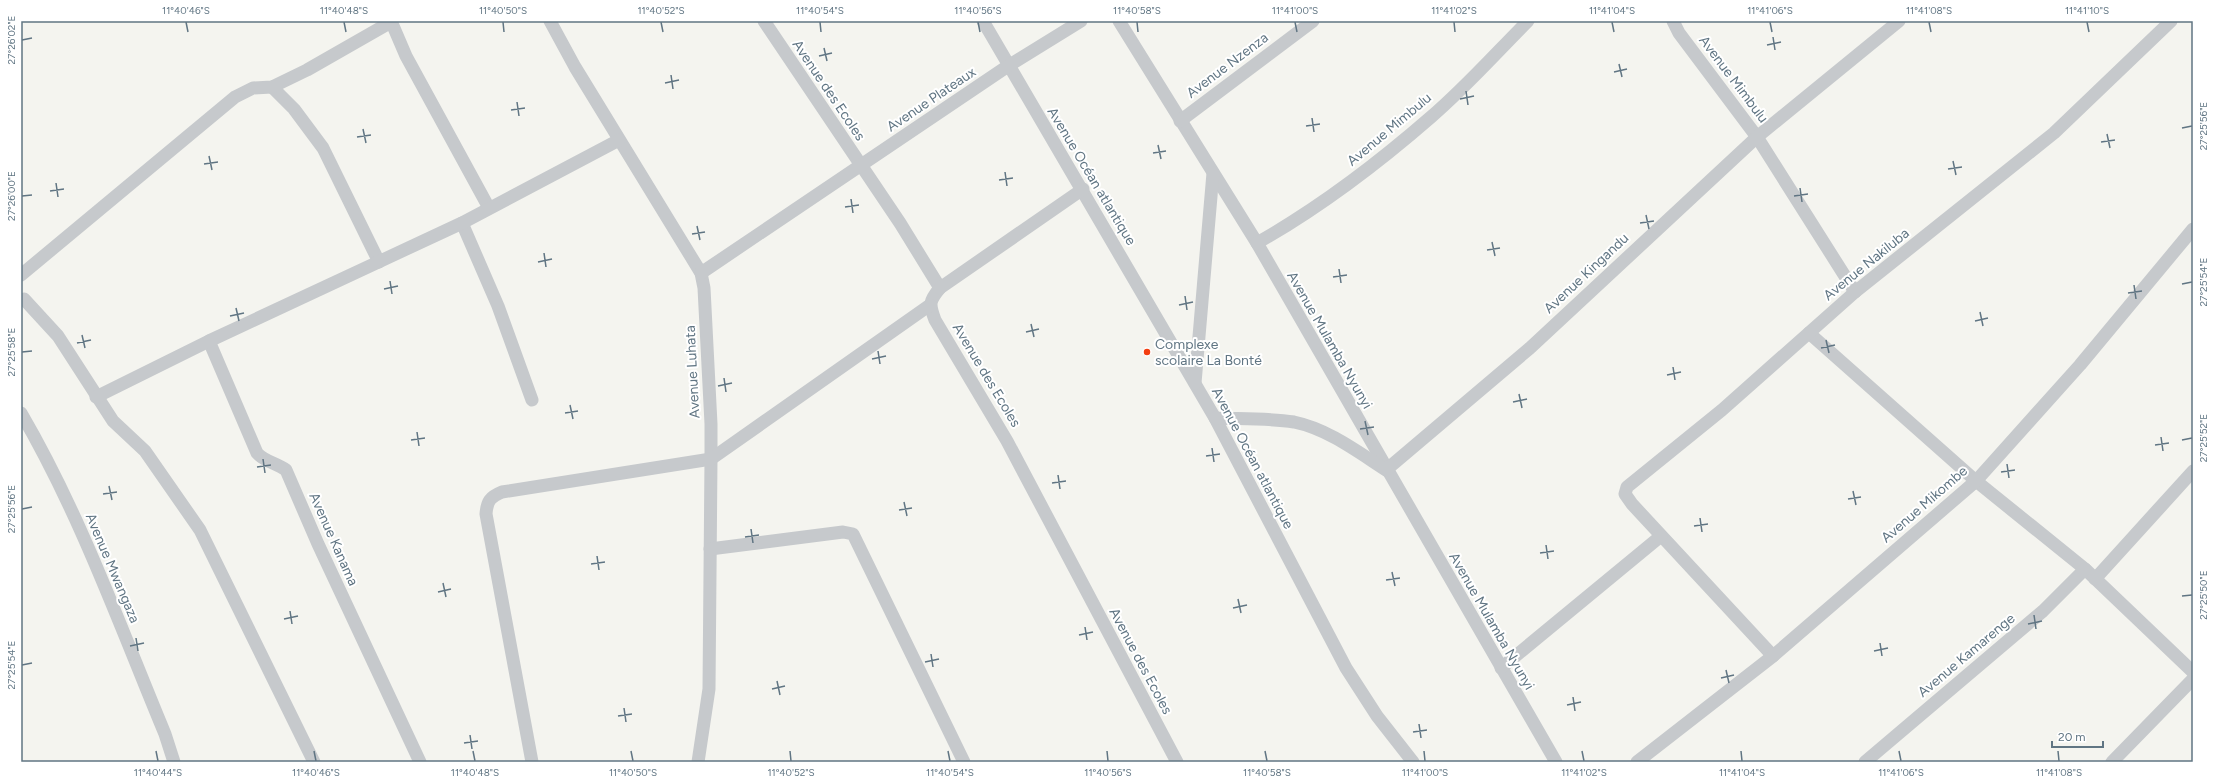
<svg xmlns="http://www.w3.org/2000/svg" width="2214" height="783" viewBox="0 0 2214 783" font-family="Figtree,sans-serif">
  <rect width="100%" height="100%" fill="#f4f4ef"/>
  <g fill="none" stroke-linecap="round" stroke-linejoin="round">
    <g stroke="#c6c9cc" stroke-width="13">
      <polyline points="391,21 406,56 489,208"/>
      <polyline points="550,21 575,67 701,273 704,288 711,424 711,459 709,689 698,762"/>
      <path d="M 764,21 L 900,223 L 940,288 C 929,301 929,304 935,320 L 1007,441 L 1177,762"/>
      <polyline points="983,21 1215,418 1346,668 1377,716 1413,762"/>
      <polyline points="1119,21 1257,243 1556,762"/>
      <polyline points="1673,21 1679,33 1757,137 1855,292"/>
      <polyline points="272,87 294,109 323,148 379,262"/>
      <polyline points="1180,121 1313,21"/>
      <polyline points="462,223 498,306 532,400"/>
      <path d="M 1257,243 C 1319,208 1377,164 1431,117 C 1465,88 1496,53 1528,21"/>
      <polyline points="701,273 1008,66 1081,21"/>
      <polyline points="21,275 235,97 253,88 272,87 307,70 391,22"/>
      <polyline points="940,288 1083,189"/>
      <polyline points="24,299 58,336 113,421 145,451 200,530 314,762"/>
      <polyline points="1809,333 1976,481 2085,569 2193,672"/>
      <path d="M 209,341 L 257,453 C 265,462 277,463 286,470 L 318,544 L 420,762"/>
      <polyline points="1195,383 1213,173"/>
      <polyline points="96,397 209,341 462,223 619,140"/>
      <path d="M 21,413 C 80,514 120,626 165,734 L 174,762"/>
      <path d="M 1215,418 C 1241,419 1269,418 1294,422 C 1328,429 1358,452 1386,470 L 1530,348 L 1757,137 L 1899,21"/>
      <polyline points="710,549 843,532 853,534 964,762"/>
      <polyline points="2095,579 2193,471"/>
      <polyline points="1773,656 1632,504 1625,494 1627,487 1722,410 1855,292 2054,133 2171,21"/>
      <polyline points="1501,668 1661,536"/>
      <path d="M 532,762 L 486,514 C 487,501 490,497 502,492 L 711,459 L 930,305"/>
      <polyline points="1637,762 1773,656 1976,481 2080,365 2193,229"/>
      <polyline points="1865,762 2043,611 2085,569"/>
      <polyline points="2112,762 2193,679"/>
    </g>
  </g>
  <path fill="none" stroke="#607583" stroke-width="1.5" d="M 186,22 L 188,32M 344,22 L 346,32M 503,22 L 504,32M 661,22 L 663,32M 820,22 L 821,32M 978,22 L 980,32M 1137,22 L 1138,32M 1295,22 L 1297,32M 1454,22 L 1455,32M 1612,22 L 1614,32M 1770,22 L 1772,32M 1929,22 L 1931,32M 2087,22 L 2089,32M 1773,37 L 1775,50M 22,40 L 32,38M 1767,45 L 1781,42M 824,48 L 827,61M 819,56 L 832,53M 1619,64 L 1622,77M 1614,72 L 1627,69M 671,75 L 673,89M 665,83 L 679,80M 1466,91 L 1468,105M 1460,99 L 1474,96M 517,102 L 519,116M 511,110 L 525,108M 1312,118 L 1314,132M 1306,126 L 1320,124M 2182,128 L 2192,126M 363,129 L 366,143M 2107,134 L 2110,148M 357,137 L 371,135M 2101,142 L 2115,140M 1158,145 L 1161,159M 1153,153 L 1166,151M 209,156 L 212,170M 1953,161 L 1956,175M 204,164 L 218,162M 1948,169 L 1962,167M 1005,172 L 1007,186M 999,180 L 1013,178M 56,183 L 58,197M 1800,188 L 1802,202M 50,191 L 64,189M 22,196 L 32,195M 1794,196 L 1808,194M 851,199 L 853,213M 845,207 L 859,205M 1646,215 L 1649,229M 1640,223 L 1654,221M 697,226 L 700,240M 692,234 L 705,232M 1492,242 L 1495,256M 1487,250 L 1500,248M 544,253 L 546,267M 538,262 L 552,259M 1339,269 L 1341,283M 1333,277 L 1347,275M 390,281 L 392,294M 2182,284 L 2192,282M 2134,285 L 2136,299M 384,289 L 398,286M 2128,293 L 2142,291M 1185,296 L 1187,310M 1179,305 L 1193,302M 236,308 L 239,321M 1980,312 L 1983,326M 230,316 L 244,313M 1975,321 L 1988,318M 1031,324 L 1034,337M 1026,332 L 1039,329M 82,335 L 85,348M 1826,340 L 1829,353M 77,343 L 91,340M 1821,348 L 1835,345M 878,351 L 880,364M 22,352 L 32,351M 872,359 L 886,356M 1673,367 L 1675,380M 1667,375 L 1681,372M 724,378 L 726,392M 718,386 L 732,383M 1519,394 L 1522,408M 1513,402 L 1527,399M 570,405 L 573,419M 565,413 L 578,411M 1365,421 L 1368,435M 1360,429 L 1374,427M 417,432 L 419,446M 2161,437 L 2163,451M 411,440 L 425,438M 2182,440 L 2192,438M 2155,445 L 2169,443M 1212,448 L 1214,462M 1206,456 L 1220,454M 263,459 L 265,473M 2007,464 L 2009,478M 257,467 L 271,465M 2001,472 L 2015,470M 1058,475 L 1060,489M 1052,483 L 1066,481M 109,486 L 112,500M 1853,491 L 1856,505M 103,494 L 117,492M 1848,499 L 1861,497M 904,502 L 907,516M 22,509 L 32,507M 899,510 L 912,508M 1700,518 L 1702,532M 1694,526 L 1708,524M 751,529 L 753,543M 745,537 L 759,535M 1546,545 L 1548,559M 1540,553 L 1554,551M 597,556 L 599,570M 591,564 L 605,562M 1392,572 L 1395,586M 1386,580 L 1400,578M 443,583 L 446,597M 438,592 L 451,589M 2182,596 L 2192,595M 1238,599 L 1241,613M 1233,608 L 1247,605M 290,611 L 292,624M 2034,615 L 2036,629M 284,619 L 298,616M 2028,624 L 2042,621M 1085,627 L 1087,640M 1079,635 L 1093,632M 136,638 L 138,651M 1880,643 L 1882,656M 130,646 L 144,643M 1874,651 L 1888,648M 931,654 L 933,667M 925,662 L 939,659M 22,665 L 32,663M 1726,670 L 1729,683M 1721,678 L 1734,675M 777,681 L 780,695M 772,689 L 785,686M 1573,697 L 1575,711M 1567,705 L 1581,702M 624,708 L 626,722M 618,716 L 632,714M 1419,724 L 1421,738M 1413,732 L 1427,730M 470,735 L 472,749M 464,743 L 478,741M 156,751 L 158,761M 314,751 L 316,761M 473,751 L 475,761M 631,751 L 633,761M 790,751 L 791,761M 948,751 L 950,761M 1107,751 L 1108,761M 1265,751 L 1267,761M 1424,751 L 1425,761M 1582,751 L 1584,761M 1741,751 L 1742,761M 1899,751 L 1901,761M 2058,751 L 2059,761"/>
  <circle fill="#f33e10" stroke="#fff" stroke-width="1.5" cx="1147" cy="352" r="4"/>
  <g text-anchor="middle" stroke-width="4" stroke-linejoin="round" paint-order="stroke">
    <g font-size="14" fill="#607583" stroke="#fff">
      <text transform="translate(1227 65) rotate(-37)" y="5">Avenue Nzenza</text>
      <text transform="translate(1734 79) rotate(53)" y="5">Avenue Mimbulu</text>
      <text transform="translate(829 90) rotate(56)" y="5">Avenue des Ecoles</text>
      <text transform="translate(931 99) rotate(-34)" y="5">Avenue Plateaux</text>
      <text transform="translate(1389 129) rotate(-40)" y="5">Avenue Mimbulu</text>
      <text transform="translate(1092 176) rotate(59)" y="5">Avenue Océan atlantique</text>
      <text transform="translate(1866 264) rotate(-39)" y="5">Avenue Nakiluba</text>
      <text transform="translate(1586 273) rotate(-43)" y="5">Avenue Kingandu</text>
      <text transform="translate(1330 340) rotate(60)" y="5">Avenue Mulamba Nyunyi</text>
      <text transform="translate(692 372) rotate(-93)" y="5">Avenue Luhata</text>
      <text transform="translate(987 375) rotate(59)" y="5">Avenue des Ecoles</text>
      <text transform="translate(1253 458) rotate(62)" y="5">Avenue Océan atlantique</text>
      <text transform="translate(1924 504) rotate(-41)" y="5">Avenue Mikombe</text>
      <text transform="translate(334 539) rotate(66)" y="5">Avenue Kanama</text>
      <text transform="translate(113 568) rotate(67)" y="5">Avenue Mwangaza</text>
      <text transform="translate(1492 621) rotate(60)" y="5">Avenue Mulamba Nyunyi</text>
      <text transform="translate(1966 655) rotate(-40)" y="5">Avenue Kamarenge</text>
      <text transform="translate(1141 661) rotate(62)" y="5">Avenue des Ecoles</text>
    </g>
    <g font-size="14" fill="#607583" stroke="#fff" text-anchor="start">
      <text x="1155" y="349">Complexe<tspan x="1155" dy="16">scolaire La Bonté</tspan></text>
    </g>
  </g>
  <rect width="2214" height="783" fill="none" stroke="#ffffff" stroke-width="44"/>
  <path d="M2052 741v6h51v-6" fill="none" stroke="#607583" stroke-width="2"/>
  <text x="2058" y="741" font-size="12" fill="#607583" stroke="#ffffff" stroke-width="3" paint-order="stroke">20 m</text>
  <rect x="22" y="22" width="2170" height="739" fill="none" stroke="#607583" stroke-width="1.5"/>
  <g font-size="10" text-anchor="middle" fill="#607583">
    <text x="186" y="14">11°40'46"S</text>
    <text x="344" y="14">11°40'48"S</text>
    <text x="503" y="14">11°40'50"S</text>
    <text x="661" y="14">11°40'52"S</text>
    <text x="820" y="14">11°40'54"S</text>
    <text x="978" y="14">11°40'56"S</text>
    <text x="1137" y="14">11°40'58"S</text>
    <text x="1295" y="14">11°41'00"S</text>
    <text x="1454" y="14">11°41'02"S</text>
    <text x="1612" y="14">11°41'04"S</text>
    <text x="1770" y="14">11°41'06"S</text>
    <text x="1929" y="14">11°41'08"S</text>
    <text x="2087" y="14">11°41'10"S</text>
    <text transform="translate(11 40) rotate(-90)" y="4">27°26'02"E</text>
    <text transform="translate(2203 126) rotate(-90)" y="4">27°25'56"E</text>
    <text transform="translate(11 196) rotate(-90)" y="4">27°26'00"E</text>
    <text transform="translate(2203 282) rotate(-90)" y="4">27°25'54"E</text>
    <text transform="translate(11 352) rotate(-90)" y="4">27°25'58"E</text>
    <text transform="translate(2203 438) rotate(-90)" y="4">27°25'52"E</text>
    <text transform="translate(11 509) rotate(-90)" y="4">27°25'56"E</text>
    <text transform="translate(2203 595) rotate(-90)" y="4">27°25'50"E</text>
    <text transform="translate(11 665) rotate(-90)" y="4">27°25'54"E</text>
    <text x="158" y="776">11°40'44"S</text>
    <text x="316" y="776">11°40'46"S</text>
    <text x="475" y="776">11°40'48"S</text>
    <text x="633" y="776">11°40'50"S</text>
    <text x="791" y="776">11°40'52"S</text>
    <text x="950" y="776">11°40'54"S</text>
    <text x="1108" y="776">11°40'56"S</text>
    <text x="1267" y="776">11°40'58"S</text>
    <text x="1425" y="776">11°41'00"S</text>
    <text x="1584" y="776">11°41'02"S</text>
    <text x="1742" y="776">11°41'04"S</text>
    <text x="1901" y="776">11°41'06"S</text>
    <text x="2059" y="776">11°41'08"S</text>
  </g>
</svg>
